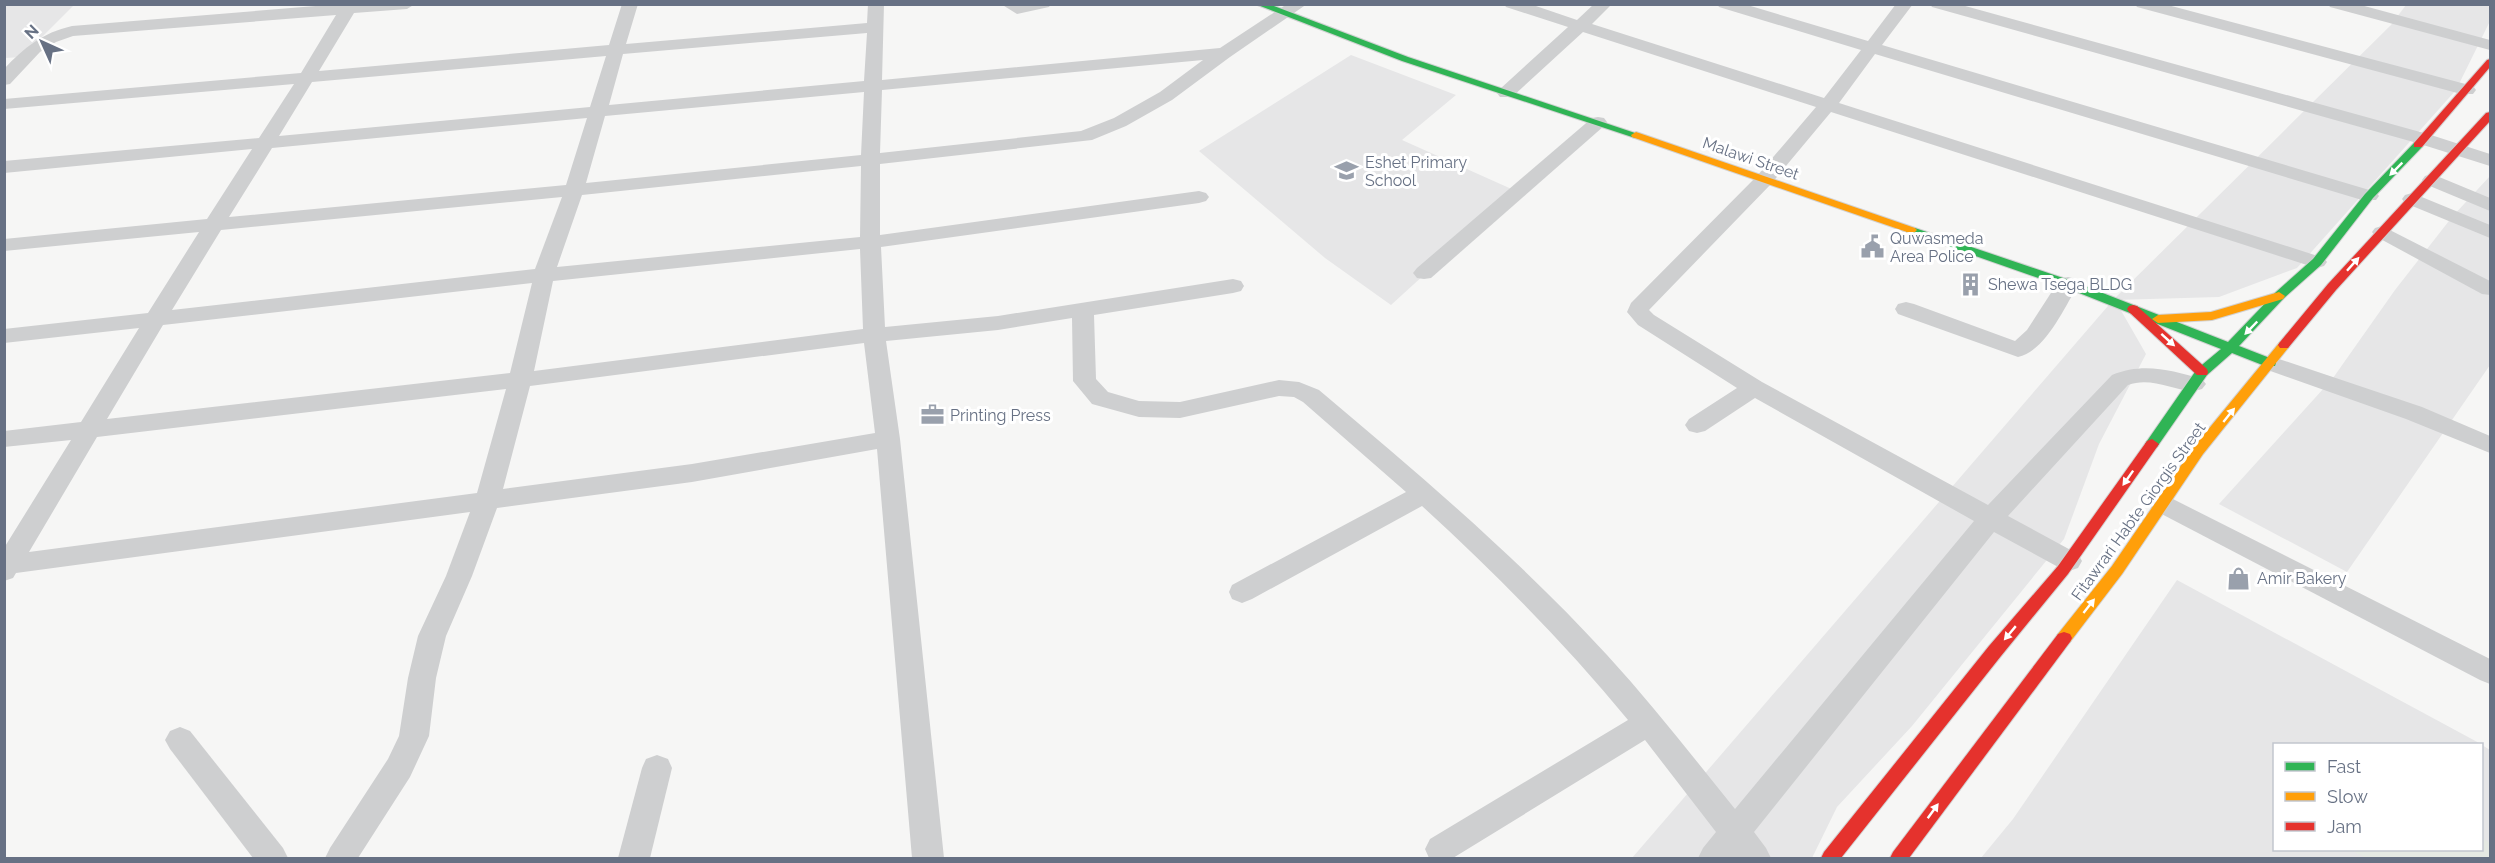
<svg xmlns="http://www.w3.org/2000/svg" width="2495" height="863" viewBox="0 0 2495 863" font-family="Raleway,sans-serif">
  <rect width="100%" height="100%" fill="#f6f6f5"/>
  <g fill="#e6e6e7">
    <polygon points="5,5 74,5 22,57 5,58"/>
    <polygon points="2406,5 2490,5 2490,21 2456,90 2297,268 2219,297 2115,300 2146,354 2099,444 2064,539 1912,726 1837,807 1812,858 1632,858 2114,299 2391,25"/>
    <polygon points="1351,55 1456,95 1402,140 1516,191 1391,305 1325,258 1199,151"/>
    <polygon points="2490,176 2490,365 2347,572 2219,504 2333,378 2395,290 2452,217"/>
    <polygon points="2177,580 2481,744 2274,744 2274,850 2482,850 2482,745 2490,750 2490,858 1981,858 2013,819"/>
  </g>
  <polygon fill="#e5e9e3" points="2482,838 2490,843 2490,858 2366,858 2351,850 2482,850"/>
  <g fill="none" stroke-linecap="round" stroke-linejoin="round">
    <defs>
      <g id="fast">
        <polygon points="1255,4 1269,4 1408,57 1641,135 1636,138 1632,137 1402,61"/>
        <polygon points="2418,142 2422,143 2422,147 2373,198 2321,265 2284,298 2239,346 2275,360 2276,363 2275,366 2265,366 2232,353 2207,375 2157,447 2152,449 2145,444 2147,441 2197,369 2221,349 2064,287 1907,232 1905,230 1907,228 1915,228 2072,281 2228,342 2276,292 2313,259 2365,194 2414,143"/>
      </g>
      <g id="slow">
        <polygon points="1636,132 1915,228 1917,230 1915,232 1907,232 1632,137 1631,135"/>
        <polygon points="2279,292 2285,296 2283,299 2212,320 2158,323 2152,319 2158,315 2211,312"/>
        <polygon points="2284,341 2288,342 2290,345 2288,348 2203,454 2122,574 2070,642 2064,644 2058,642 2056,638 2058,634 2112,566 2193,448 2280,342"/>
      </g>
      <g id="jam">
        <polygon points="2490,59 2490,67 2422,147 2414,147 2414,143 2487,60"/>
        <polygon points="2490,112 2490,121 2336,290 2288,348 2280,348 2278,345 2280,342 2328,284 2486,113"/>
        <polygon points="2133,305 2137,306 2207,369 2208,372 2207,375 2197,375 2129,312 2127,309 2129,306"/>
        <polygon points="2152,439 2159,444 2157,447 2068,574 2001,656 1841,858 1821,858 1824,852 1989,646 2058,566 2147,441"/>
        <polygon points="2064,632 2070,634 2072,638 2070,642 1909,858 1890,858 1893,852 2058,634"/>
      </g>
    </defs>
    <use href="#fast" stroke="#d2d2d3" stroke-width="2"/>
    <use href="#slow" stroke="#d2d2d3" stroke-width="2"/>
    <use href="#jam" stroke="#d2d2d3" stroke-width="2"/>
    <g fill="#cecfd0" fill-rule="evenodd">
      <path d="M 340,4 L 415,4 L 407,9 L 354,13 L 319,71 L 609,45 L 622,4 L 638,4 L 626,44 L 867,23 L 868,4 L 884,4 L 882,80 L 1220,48 L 1287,4 L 1307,4 L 1230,57 L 1172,100 L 1126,126 L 1092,140 L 880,164 L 880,235 L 1199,191 L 1206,193 L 1209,197 L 1206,201 L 1199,203 L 881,247 L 885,327 L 998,316 L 1233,279 L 1241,281 L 1244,286 L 1241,291 L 1233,293 L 1094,315 L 1096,379 L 1108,392 L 1139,401 L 1180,402 L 1279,380 L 1299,382 L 1319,390 C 1419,474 1519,559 1607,655 C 1652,704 1693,757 1735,809 L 1974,521 L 1755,398 L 1705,431 L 1697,433 L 1689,431 L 1685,425 L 1689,419 L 1737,388 L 1638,325 L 1627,312 L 1631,303 L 1757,176 L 1816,107 L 1583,32 L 1512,97 L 1500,97 L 1497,93 L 1500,89 L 1568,27 L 1506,7 L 1504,4 L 1530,4 L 1577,20 L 1594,4 L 1612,4 L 1592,24 L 1824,98 L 1861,50 L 1719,7 L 1717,4 L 1744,4 L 1868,41 L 1896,4 L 1913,4 L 1882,45 L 2376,192 L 2379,196 L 2376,200 L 2362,200 L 1875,54 L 1839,103 L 2324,258 L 2327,262 L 2324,266 L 2317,268 L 2310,266 L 1831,112 L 1771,184 L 1649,310 L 1654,315 L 1762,382 L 1988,505 L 2112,375 C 2143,362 2171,370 2202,379 L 2206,384 L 2202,389 C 2179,396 2155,375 2128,385 L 2008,516 L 2078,554 L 2082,561 L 2078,568 L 2069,571 L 2060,568 L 1994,532 L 1754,832 L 1766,848 L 1771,858 L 1736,858 L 1735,857 L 1733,858 L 1698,858 L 1703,848 L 1716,832 L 1645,740 L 1453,858 L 1429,858 L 1425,849 L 1430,839 L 1628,720 C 1565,643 1495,573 1422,506 L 1252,599 L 1242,603 L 1232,599 L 1229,592 L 1232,585 L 1406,492 L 1303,402 L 1294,397 L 1279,396 L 1180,418 L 1139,417 L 1092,404 L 1073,381 L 1072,318 L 998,330 L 886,341 L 900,439 L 944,858 L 912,858 L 877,449 L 692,482 L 497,508 L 472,576 L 446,636 L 436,678 L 429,736 L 410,777 L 358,858 L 325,858 L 330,848 L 388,759 L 399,736 L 408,678 L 418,636 L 446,576 L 470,512 L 16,573 L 13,578 L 4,581 L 4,548 L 71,440 L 4,447 L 4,431 L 81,422 L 139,328 L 4,343 L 4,329 L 148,313 L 199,232 L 4,251 L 4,239 L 207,219 L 252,149 L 4,173 L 4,161 L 259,138 L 294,84 L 4,109 L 4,99 L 301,73 L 336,15 L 73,36 L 56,42 L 40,52 L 10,84 L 4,85 L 4,69 C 25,47 42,33 72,26 ZM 867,33 L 864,81 L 609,105 L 623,54 ZM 606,56 L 590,107 L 279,136 L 312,82 ZM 1203,60 L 1160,92 L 1114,118 L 1081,131 L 880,153 L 882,90 ZM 864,92 L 861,155 L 586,183 L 605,116 ZM 587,118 L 566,185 L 229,217 L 272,148 ZM 861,166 L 860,237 L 557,267 L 582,195 ZM 562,197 L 535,269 L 172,310 L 221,230 ZM 860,249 L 863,329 L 534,371 L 553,281 ZM 532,283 L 510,373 L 107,419 L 163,325 ZM 864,343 L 875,433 L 692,464 L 503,489 L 530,386 ZM 506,389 L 477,493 L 29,552 L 97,437 Z"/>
      <polygon points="1001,4 1051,4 1049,7 1017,14"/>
      <polygon points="1930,4 1958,4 2431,135 2490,154 2490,166 2417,143 1932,7"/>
      <polygon points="2135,4 2164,4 2473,86 2476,90 2473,94 2461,94 2137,7"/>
      <polygon points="2328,4 2357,4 2490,40 2490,50 2330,7"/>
      <polygon points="1598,117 1604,118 1607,122 1604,126 1431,278 1424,279 1417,278 1413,273 1417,268 1592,118"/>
      <polygon points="2432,174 2490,198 2490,211 2425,184 2422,180 2425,176"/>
      <polygon points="2412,193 2490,225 2490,238 2405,203 2402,199 2405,195"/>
      <polygon points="2382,226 2490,281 2490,295 2482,294 2375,236 2372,232 2375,228"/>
      <path d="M 2068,277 L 2076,279 L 2079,284 C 2064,307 2047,350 2018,357 L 1898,314 L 1895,309 L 1898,304 L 1906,302 L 1914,304 L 2015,341 L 2027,330 L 2060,279 Z"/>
      <polygon points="2270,356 2422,407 2490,436 2490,453 2406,419 2262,368 2259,363 2262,358"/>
      <polygon points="2161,493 2490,659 2490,684 2480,680 2152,509 2148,502 2152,495"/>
      <polygon points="180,727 190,731 283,848 288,858 253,858 170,749 165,740 170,731"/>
      <polygon points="657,755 668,759 672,768 650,858 618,858 642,768 646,759"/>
    </g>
    <use href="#fast" fill="#30b455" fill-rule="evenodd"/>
    <use href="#slow" fill="#ff9f0a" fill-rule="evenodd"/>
    <use href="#jam" fill="#e5322d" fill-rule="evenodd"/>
  </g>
  <defs><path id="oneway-solid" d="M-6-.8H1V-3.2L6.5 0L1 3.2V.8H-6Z" transform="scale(1.5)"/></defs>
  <g fill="#fff">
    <use href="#oneway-solid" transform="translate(2396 169) rotate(135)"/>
    <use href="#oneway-solid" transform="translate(2353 264) rotate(-48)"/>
    <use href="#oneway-solid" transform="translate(2251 328) rotate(134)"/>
    <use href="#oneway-solid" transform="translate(2168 340) rotate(42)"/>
    <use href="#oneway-solid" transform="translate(2229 415) rotate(-51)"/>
    <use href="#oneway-solid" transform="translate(2128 478) rotate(125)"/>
    <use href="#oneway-solid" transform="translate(2089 606) rotate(-52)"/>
    <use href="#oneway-solid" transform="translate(2010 633) rotate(130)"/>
    <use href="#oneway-solid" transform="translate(1933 811) rotate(-54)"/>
  </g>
  <defs>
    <symbol id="school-bare" viewBox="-9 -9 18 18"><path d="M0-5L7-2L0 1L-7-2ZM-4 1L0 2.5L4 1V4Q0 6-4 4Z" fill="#99a0ac" stroke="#fff" stroke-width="2.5" paint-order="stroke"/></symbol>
    <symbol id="civic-bare" viewBox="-9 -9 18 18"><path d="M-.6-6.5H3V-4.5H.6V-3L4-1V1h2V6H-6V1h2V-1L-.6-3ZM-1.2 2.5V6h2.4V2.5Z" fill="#99a0ac" stroke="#fff" stroke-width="2.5" paint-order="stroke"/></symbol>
    <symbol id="building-bare" viewBox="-9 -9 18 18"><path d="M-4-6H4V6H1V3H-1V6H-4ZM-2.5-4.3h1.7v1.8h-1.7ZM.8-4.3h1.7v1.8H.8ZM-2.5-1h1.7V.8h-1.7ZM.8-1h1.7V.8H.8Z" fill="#99a0ac" stroke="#fff" stroke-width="2.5" paint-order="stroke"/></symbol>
    <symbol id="office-bare" viewBox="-9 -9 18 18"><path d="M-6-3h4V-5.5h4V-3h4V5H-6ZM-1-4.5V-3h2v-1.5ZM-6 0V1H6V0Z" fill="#99a0ac" stroke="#fff" stroke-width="2.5" paint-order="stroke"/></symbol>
    <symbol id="shop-bare" viewBox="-9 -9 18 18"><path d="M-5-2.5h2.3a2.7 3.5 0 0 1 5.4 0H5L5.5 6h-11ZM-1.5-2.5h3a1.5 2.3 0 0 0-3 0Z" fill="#99a0ac" stroke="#fff" stroke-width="2.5" paint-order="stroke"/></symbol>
  </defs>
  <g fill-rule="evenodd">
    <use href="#school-bare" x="1330" y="154" width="33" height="33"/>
    <use href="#civic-bare" x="1856" y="230" width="33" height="33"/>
    <use href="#building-bare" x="1954" y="268" width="33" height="33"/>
    <use href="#office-bare" x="916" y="398" width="33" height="33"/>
    <use href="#shop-bare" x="2222" y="562" width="33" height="33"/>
  </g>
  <g text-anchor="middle" stroke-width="6" stroke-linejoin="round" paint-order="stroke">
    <g font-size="16" fill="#677184" stroke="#fff">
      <text transform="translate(1751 158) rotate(19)" y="6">Malawi Street</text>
      <text transform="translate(2138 511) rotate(-54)" y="6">Fitawrari Habte Giorgis Street</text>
    </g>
    <g font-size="16" fill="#677184" stroke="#fff" text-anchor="start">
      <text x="1365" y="168">Eshet Primary<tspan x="1365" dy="18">School</tspan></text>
      <text x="1890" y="244">Quwasmeda<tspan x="1890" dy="18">Area Police</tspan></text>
      <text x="1988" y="290">Shewa Tsega BLDG</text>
      <text x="950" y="421">Printing Press</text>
      <text x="2257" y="584">Amir Bakery</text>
    </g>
  </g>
  <rect width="2495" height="863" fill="none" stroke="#677184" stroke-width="12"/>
  <rect x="2273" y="743" width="210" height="108" fill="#ffffff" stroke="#c2c6ce" stroke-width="1.5"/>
  <rect x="2285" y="762" width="30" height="9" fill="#30b455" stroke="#c2c6ce" stroke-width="1.5"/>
  <text x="2327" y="773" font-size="18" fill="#677184">Fast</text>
  <rect x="2285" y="792" width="30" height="9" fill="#ff9f0a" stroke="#c2c6ce" stroke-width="1.5"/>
  <text x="2327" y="803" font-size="18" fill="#677184">Slow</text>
  <rect x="2285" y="822" width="30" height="9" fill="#e5322d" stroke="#c2c6ce" stroke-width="1.5"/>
  <text x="2327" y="833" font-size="18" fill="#677184">Jam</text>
  <g transform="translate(42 42) rotate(315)" stroke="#ffffff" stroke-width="4.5" paint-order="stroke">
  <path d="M0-4.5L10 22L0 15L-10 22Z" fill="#677184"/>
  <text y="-9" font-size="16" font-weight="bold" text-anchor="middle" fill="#677184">N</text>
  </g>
</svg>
